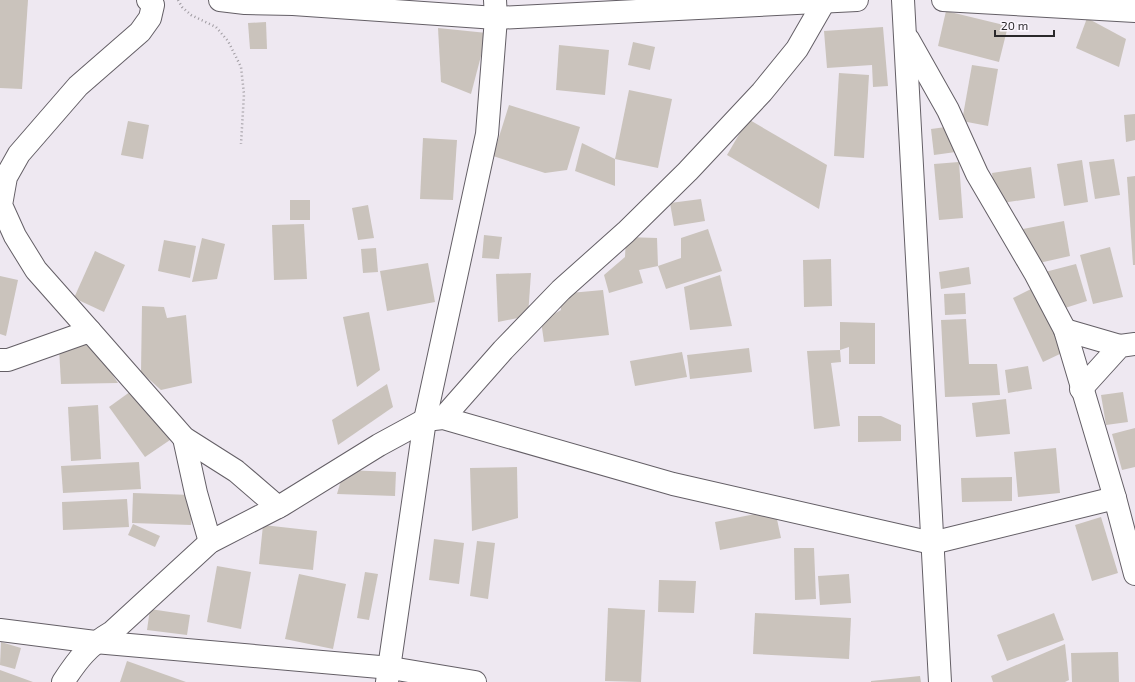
<svg xmlns="http://www.w3.org/2000/svg" width="1135" height="682" viewBox="0 0 1135 682" font-family="'Exo 2',sans-serif">
  <rect width="100%" height="100%" fill="#eee8f1"/>
  <g fill="#cac3bc">
    <polygon points="0,0 28,0 22,89 0,88"/>
    <polygon points="946,11 1008,26 999,62 938,46"/>
    <polygon points="1087,18 1126,39 1119,67 1076,48"/>
    <polygon points="266,22 267,49 250,49 248,23"/>
    <polygon points="883,27 888,86 873,87 872,65 827,68 824,31"/>
    <polygon points="438,28 487,33 471,94 441,82"/>
    <polygon points="633,42 655,47 650,70 628,65"/>
    <polygon points="559,45 609,50 605,95 556,90"/>
    <polygon points="972,65 998,69 988,126 962,121"/>
    <polygon points="839,73 869,75 864,158 834,156"/>
    <polygon points="629,90 672,99 658,168 615,159"/>
    <polygon points="509,105 580,127 567,170 545,173 493,156"/>
    <polygon points="1135,114 1135,140 1126,142 1124,115"/>
    <polygon points="748,119 827,165 819,209 727,155"/>
    <polygon points="128,121 149,125 143,159 121,155"/>
    <polygon points="946,127 963,151 934,155 931,129"/>
    <polygon points="423,138 457,140 453,200 420,199"/>
    <polygon points="582,143 615,159 615,186 575,171"/>
    <polygon points="1114,159 1120,195 1095,199 1089,162"/>
    <polygon points="1082,160 1088,202 1064,206 1057,164"/>
    <polygon points="959,162 963,218 939,220 934,164"/>
    <polygon points="1031,167 1035,198 996,204 992,173"/>
    <polygon points="1135,176 1135,265 1133,265 1127,177"/>
    <polygon points="701,199 705,221 674,226 670,203"/>
    <rect x="290" y="200" width="20" height="20"/>
    <polygon points="368,205 374,238 358,240 352,208"/>
    <polygon points="1064,221 1070,256 1039,263 1023,229"/>
    <polygon points="304,224 307,279 274,280 272,225"/>
    <polygon points="708,229 722,271 666,289 658,266 681,258 681,238"/>
    <polygon points="484,235 502,237 499,259 482,258"/>
    <polygon points="626,237 657,238 658,266 639,270 643,283 609,293 604,275 625,257"/>
    <polygon points="202,238 225,244 217,279 192,282"/>
    <polygon points="164,240 196,246 190,278 158,271"/>
    <polygon points="1110,247 1123,297 1093,304 1080,255"/>
    <polygon points="376,248 378,272 363,273 361,249"/>
    <polygon points="95,251 125,265 104,312 74,298"/>
    <polygon points="831,259 832,306 804,307 803,260"/>
    <polygon points="428,263 435,302 387,311 380,271"/>
    <polygon points="1076,264 1087,301 1065,308 1045,272"/>
    <polygon points="969,267 971,284 941,289 939,272"/>
    <polygon points="531,273 528,316 498,322 496,274"/>
    <polygon points="720,275 732,326 690,330 684,287"/>
    <polygon points="0,276 18,280 6,336 0,334"/>
    <polygon points="1039,285 1062,353 1043,362 1013,298"/>
    <polygon points="603,290 609,335 544,342 541,321 561,310 559,294"/>
    <polygon points="965,293 966,314 945,315 944,294"/>
    <polygon points="142,306 164,307 167,318 186,315 192,383 161,390 141,372"/>
    <polygon points="369,312 380,370 357,387 343,317"/>
    <polygon points="966,319 969,364 997,364 1000,395 945,397 941,320"/>
    <polygon points="840,322 875,323 875,364 849,364 849,347 840,350 841,362 831,363 840,426 814,429 807,351 840,350"/>
    <polygon points="90,341 118,383 61,384 59,348"/>
    <polygon points="749,348 752,372 690,379 687,355"/>
    <polygon points="682,352 687,377 635,386 630,361"/>
    <polygon points="1028,366 1032,389 1008,393 1005,370"/>
    <polygon points="387,384 393,407 338,445 332,420"/>
    <polygon points="134,389 170,440 145,457 109,407"/>
    <polygon points="1123,392 1128,422 1106,425 1101,395"/>
    <polygon points="1006,399 1010,434 976,437 972,403"/>
    <polygon points="98,405 101,459 71,461 68,407"/>
    <polygon points="858,416 881,416 901,425 901,441 858,442"/>
    <polygon points="1135,428 1135,467 1122,470 1112,434"/>
    <polygon points="1056,448 1060,493 1018,497 1014,452"/>
    <polygon points="139,462 141,489 63,493 61,466"/>
    <polygon points="517,467 518,518 472,531 470,468"/>
    <polygon points="344,470 396,472 395,496 337,494"/>
    <polygon points="1012,477 1012,501 962,502 961,478"/>
    <polygon points="133,493 192,495 191,525 132,523"/>
    <polygon points="127,499 129,527 63,530 62,502"/>
    <polygon points="775,510 781,538 720,550 715,522"/>
    <polygon points="1101,517 1118,573 1092,581 1075,525"/>
    <polygon points="133,524 160,536 155,547 128,535"/>
    <polygon points="263,525 317,531 313,570 259,564"/>
    <polygon points="434,539 464,543 459,584 429,580"/>
    <polygon points="477,541 495,543 488,599 470,596"/>
    <polygon points="794,548 814,548 816,599 795,600"/>
    <polygon points="217,566 251,572 241,629 207,622"/>
    <polygon points="365,572 378,574 369,620 357,618"/>
    <polygon points="299,574 346,584 333,649 285,639"/>
    <polygon points="849,574 851,603 820,605 818,576"/>
    <polygon points="659,580 696,581 694,613 658,612"/>
    <polygon points="608,608 645,610 641,682 605,681"/>
    <polygon points="150,609 190,615 187,635 147,630"/>
    <polygon points="755,613 851,618 849,659 753,654"/>
    <polygon points="1054,613 1064,640 1007,661 997,635"/>
    <polygon points="1,642 21,648 15,669 0,665"/>
    <polygon points="1065,644 1069,680 1065,682 993,682 991,676"/>
    <polygon points="1118,652 1119,682 1072,682 1071,653"/>
    <polygon points="127,661 186,682 120,682"/>
    <polygon points="0,670 33,682 0,682"/>
    <polygon points="920,676 921,682 871,682 871,681"/>
  </g>
  <g fill="none" stroke-linecap="round" stroke-linejoin="round">
    <defs>
      <g id="minor">
        <polyline points="220,0 245,3 293,4 496,18 857,0"/>
        <polyline points="903,0 940,682"/>
        <polyline points="943,0 1135,11"/>
        <polyline points="908,39 948,110 977,174 1035,273 1065,330 1115,498 1135,574"/>
        <polyline points="1065,330 1120,346"/>
        <polyline points="90,331 36,270 15,236 1,205 6,177 19,154 78,86 140,32 150,18 153,5 148,0"/>
        <polyline points="0,360 8,360 90,331 184,438 236,471 278,507"/>
        <polyline points="1081,389 1120,346 1135,344"/>
        <polyline points="443,418 503,350 561,290 626,232 688,171 762,92 797,49 824,2"/>
        <polyline points="184,438 196,493 210,542"/>
        <polyline points="0,630 95,642 391,668 475,682"/>
        <path d="M 63,682 C 78,659 88,646 112,632 L 210,542 L 282,505 L 379,445 L 425,420 L 443,418 L 673,484 L 932,543 L 1115,498"/>
        <polyline points="387,682 425,420 487,134 496,18 495,0"/>
      </g>
    </defs>
    <use href="#minor" stroke="#645f66" stroke-width="24"/>
    <polyline stroke="#9f9ba1" stroke-width="2.5" stroke-dasharray="1 3" stroke-linecap="butt" points="178,0 182,7 191,15 216,27 228,41 241,67 244,94 241,144"/>
    <use href="#minor" stroke="#fff" stroke-width="22"/>
  </g>
  <path d="M995 30v6h59v-6" fill="none" stroke="#2a282b" stroke-width="2"/>
  <text x="1001" y="30" font-size="12" fill="#2a282b" stroke="#fbf6fe" stroke-width="3" paint-order="stroke">20 m</text>
</svg>
